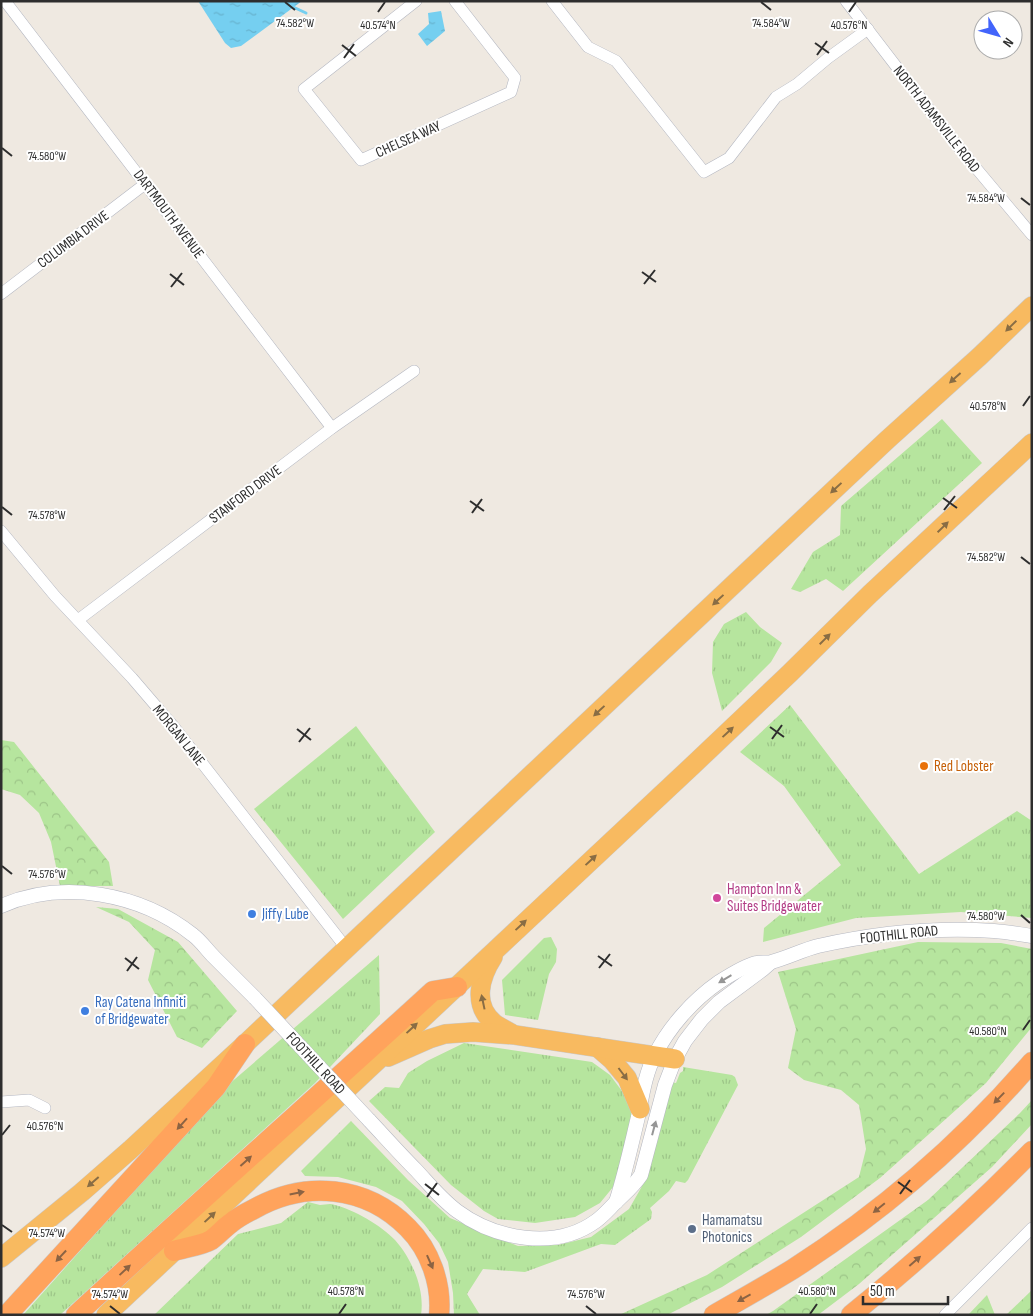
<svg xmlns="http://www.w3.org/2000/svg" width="1033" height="1316" viewBox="0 0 1033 1316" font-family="'Sofia Sans Condensed',sans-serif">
  <defs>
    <pattern id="grass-tufts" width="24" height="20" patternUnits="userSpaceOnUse" patternTransform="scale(1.25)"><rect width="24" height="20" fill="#b6e59e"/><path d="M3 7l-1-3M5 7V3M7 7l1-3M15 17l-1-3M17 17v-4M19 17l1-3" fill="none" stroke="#9dc588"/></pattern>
    <pattern id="forest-crowns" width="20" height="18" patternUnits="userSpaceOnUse" patternTransform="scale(1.25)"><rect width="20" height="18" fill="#b6e59e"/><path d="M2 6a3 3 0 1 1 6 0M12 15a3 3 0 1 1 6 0" fill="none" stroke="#9dc588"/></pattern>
    <pattern id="water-ripples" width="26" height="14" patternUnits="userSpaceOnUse" patternTransform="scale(1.25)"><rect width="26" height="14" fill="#75cff0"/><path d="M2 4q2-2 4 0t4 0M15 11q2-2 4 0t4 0" fill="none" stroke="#66b2ce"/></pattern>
  </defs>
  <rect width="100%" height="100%" fill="#efe9e1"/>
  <g fill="url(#grass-tufts)">
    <polygon points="942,419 982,463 843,591 826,579 800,592 791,589 813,552 840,535 841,506"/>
    <polygon points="746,612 760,627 782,643 771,662 722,711 712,673 713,642 724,624"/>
    <polygon points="790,705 919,874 1017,811 1032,821 1032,918 961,912 856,918 763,942 764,928 841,865 784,786 740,752"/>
    <polygon points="356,726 435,832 343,919 254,809"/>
    <polygon points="551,937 557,949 556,962 549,974 538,1020 505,1015 502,980 544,938"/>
    <polygon points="379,955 380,1014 315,1083 60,1315 23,1315 228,1085"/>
    <polygon points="464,1043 592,1062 610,1075 625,1095 633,1116 618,1181 600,1203 575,1217 535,1223 498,1219 484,1211 451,1185 369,1101 385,1087 399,1088 408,1073 427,1061"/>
    <polygon points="683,1067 732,1075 735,1077 738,1085 688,1180 685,1183 676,1181 669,1191 650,1208 652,1212 651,1219 615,1245 601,1244 525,1272 483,1269 467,1294 480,1315 454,1315 453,1293 448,1262 439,1243 424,1224 402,1201 376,1187 338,1177 305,1176 301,1171 351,1121 408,1180 450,1218 518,1246 558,1245 591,1237 629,1209 641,1188 651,1164 667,1098 672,1082 676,1083 680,1073 683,1071"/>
    <path d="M 308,1202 C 312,1203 316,1204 320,1205 C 325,1205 330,1203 335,1205 C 354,1210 381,1225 395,1240 C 412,1259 425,1289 421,1315 L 154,1315 L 238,1234 L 281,1223 Z"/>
  </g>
  <g fill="url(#forest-crowns)">
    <polygon points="1,740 14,742 109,862 113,886 60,886 51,842 39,813 20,795 1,789"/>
    <polygon points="96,907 118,909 178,942 237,1011 202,1048 177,1037 148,980 155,950 129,922"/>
    <polygon points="918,942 1001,943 1032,949 1032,1027 986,1083 880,1178 801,1237 722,1287 667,1315 619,1315 707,1275 859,1177 866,1149 859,1105 841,1090 804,1080 788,1068 796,1029 778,972"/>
    <polygon points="1032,1100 1032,1124 992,1167 859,1284 818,1315 766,1315 773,1311 928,1200 1020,1113"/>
    <polygon points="1032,1290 1032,1315 1006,1315"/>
    <polygon points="987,1295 995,1315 968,1315"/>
  </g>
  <g fill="url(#water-ripples)">
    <polygon points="198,1 302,1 241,46 231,48 225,43"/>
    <polygon points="441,11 445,31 427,46 418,34 429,24 428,13"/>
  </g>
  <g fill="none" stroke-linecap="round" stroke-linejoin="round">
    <polyline stroke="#75cff0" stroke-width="3" points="291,6 306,13"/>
    <defs>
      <g id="minor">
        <polyline points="5,1 332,428"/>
        <polyline points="416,1 304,89 361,160 511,92 515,78 455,1"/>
        <polyline points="552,1 588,47 616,61 704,172 729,158 776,97 797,84 828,58 868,29"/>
        <polyline points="846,1 955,143 1032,235"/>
        <polyline points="1,294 145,184"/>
        <polyline points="1,531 55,596 132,678 174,727 347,949"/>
        <polyline points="78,620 332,428 414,371"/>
        <polyline points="1,1102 29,1100 45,1108"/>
        <polyline points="945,1315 1032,1228"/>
      </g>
      <g id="tertiary">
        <path d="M 1,906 C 63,879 140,893 193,935 C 201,941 207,950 214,957 C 228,971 241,984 255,998"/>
        <path d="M 369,1120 C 385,1137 400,1154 416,1170 C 429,1184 441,1199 457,1211 C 495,1239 555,1251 596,1221 C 603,1216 609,1209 615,1203 C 625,1193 633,1187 641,1175 L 665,1085 L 675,1059 L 685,1041 L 702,1019 L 719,1002 L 762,970 L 770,963"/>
        <path d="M 616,1202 C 625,1174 631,1146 638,1117 C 642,1097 645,1074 655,1055 C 669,1027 693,1000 719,982 C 730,975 744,966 756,963 C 761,962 766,963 771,962 C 787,958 802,950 818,946 C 876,933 935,927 994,931 C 1007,932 1019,934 1032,936"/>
      </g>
      <g id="trunk">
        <path d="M 493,957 C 480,977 472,1005 494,1023 C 499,1027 506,1030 511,1033"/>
        <polyline points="597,1047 612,1060 627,1078 640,1109"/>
        <polyline points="388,1057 429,1039 445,1034 473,1032 515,1035 675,1059"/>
        <polyline points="1,1258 82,1192 130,1150 245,1044 887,440 980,356 1032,306"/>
        <polyline points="106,1315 692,766 790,673 870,594 1032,443"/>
      </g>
      <g id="motorway">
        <path d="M 174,1251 C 184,1248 203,1245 211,1240 C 218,1235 224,1228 231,1223 C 238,1217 246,1213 254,1209 C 305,1180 366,1185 408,1228 C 430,1250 442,1284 439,1315"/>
        <polyline points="7,1315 216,1087 245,1044"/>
        <path d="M 76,1315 C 194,1206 314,1100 433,991 L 457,987"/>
        <path d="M 714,1315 C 740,1300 767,1285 793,1269 C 882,1212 963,1142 1032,1062"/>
        <path d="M 851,1315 C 915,1263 974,1210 1032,1151"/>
      </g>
    </defs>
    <use href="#minor" stroke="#b4b7c1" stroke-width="12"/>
    <use href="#tertiary" stroke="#b4b7c1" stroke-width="15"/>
    <use href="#trunk" stroke="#c9c9c9" stroke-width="20"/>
    <use href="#motorway" stroke="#c9c9c9" stroke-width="21"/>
    <use href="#minor" stroke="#fff" stroke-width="11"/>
    <use href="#tertiary" stroke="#fff" stroke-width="14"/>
    <use href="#trunk" stroke="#f8ba60" stroke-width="19"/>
    <use href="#motorway" stroke="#ffa35c" stroke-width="20"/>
    <defs>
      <polyline id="tertiary-bridge" points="255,998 369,1120"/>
    </defs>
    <use href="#tertiary-bridge" stroke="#b4b7c1" stroke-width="15" stroke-linecap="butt"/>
    <use href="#tertiary-bridge" stroke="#fff" stroke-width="14"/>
  </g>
  <defs><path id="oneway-solid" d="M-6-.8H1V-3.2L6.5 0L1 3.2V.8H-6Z" transform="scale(1.25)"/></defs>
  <g fill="#896d44">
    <use href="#oneway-solid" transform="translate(1011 326) rotate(136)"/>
    <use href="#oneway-solid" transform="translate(955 378) rotate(138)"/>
    <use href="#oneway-solid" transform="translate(836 488) rotate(137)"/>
    <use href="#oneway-solid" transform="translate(943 527) rotate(-44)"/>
    <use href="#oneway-solid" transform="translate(718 600) rotate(137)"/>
    <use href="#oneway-solid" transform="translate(825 639) rotate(-45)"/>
    <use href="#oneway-solid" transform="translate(599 711) rotate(137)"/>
    <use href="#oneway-solid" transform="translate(728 732) rotate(-43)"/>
    <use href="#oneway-solid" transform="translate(591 860) rotate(-43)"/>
    <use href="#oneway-solid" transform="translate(521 925) rotate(-43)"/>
    <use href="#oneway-solid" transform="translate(483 1002) rotate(-102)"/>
    <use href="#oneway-solid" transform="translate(412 1028) rotate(-43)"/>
    <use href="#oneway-solid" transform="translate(623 1074) rotate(53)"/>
    <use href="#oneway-solid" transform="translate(93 1182) rotate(139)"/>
    <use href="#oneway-solid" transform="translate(210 1217) rotate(-43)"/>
  </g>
  <g fill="#969696">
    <use href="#oneway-solid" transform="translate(725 979) rotate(149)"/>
    <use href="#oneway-solid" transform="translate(654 1128) rotate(-75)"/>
  </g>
  <g fill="#8c6343">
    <use href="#oneway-solid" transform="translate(999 1098) rotate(134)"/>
    <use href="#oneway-solid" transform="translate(182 1124) rotate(132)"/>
    <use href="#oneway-solid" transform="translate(246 1161) rotate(-42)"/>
    <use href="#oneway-solid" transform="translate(297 1193) rotate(-11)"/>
    <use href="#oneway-solid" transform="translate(879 1208) rotate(141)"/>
    <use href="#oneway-solid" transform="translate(61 1256) rotate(133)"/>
    <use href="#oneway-solid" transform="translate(915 1261) rotate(-41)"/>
    <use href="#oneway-solid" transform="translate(430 1262) rotate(66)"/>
    <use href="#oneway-solid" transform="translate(125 1270) rotate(-43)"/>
    <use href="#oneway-solid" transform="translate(744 1298) rotate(151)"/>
  </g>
  <path fill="none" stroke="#2e2e2e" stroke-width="2" d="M 285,2 L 295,10M 761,2 L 771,10M 378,12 L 385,2M 849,12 L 856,2M 815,43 L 829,53M 342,45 L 356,56M 817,55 L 827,41M 344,58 L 354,44M 2,148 L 12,156M 1021,198 L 1030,205M 642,272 L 656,282M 170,274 L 184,285M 644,284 L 655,270M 171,287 L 182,273M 1023,406 L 1030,396M 943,498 L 957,508M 470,501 L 484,511M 2,507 L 12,515M 944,510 L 955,496M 472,513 L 482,499M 1021,557 L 1030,564M 770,727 L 784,737M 297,729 L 311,740M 772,739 L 782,725M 299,742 L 310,728M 2,866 L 12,874M 1021,915 L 1030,923M 598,956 L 612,966M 125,958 L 139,969M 599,968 L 610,954M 127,971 L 137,957M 1023,1030 L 1030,1020M 2,1135 L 10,1125M 898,1182 L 912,1192M 425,1184 L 439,1195M 900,1194 L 910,1180M 427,1197 L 437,1183M 2,1225 L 12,1232M 110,1306 L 120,1314M 586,1306 L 596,1314M 339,1314 L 346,1304M 810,1314 L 817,1304"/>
  <circle fill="#e8710a" stroke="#fff" stroke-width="2" cx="924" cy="766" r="5"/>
  <circle fill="#d1479c" stroke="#fff" stroke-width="2" cx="717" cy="898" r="5"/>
  <g fill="#3f7fe0" stroke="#fff" stroke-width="2">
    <circle cx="252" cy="914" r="5"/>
    <circle cx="85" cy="1011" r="5"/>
  </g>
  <circle fill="#5c6f8a" stroke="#fff" stroke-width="2" cx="692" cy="1229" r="5"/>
  <g text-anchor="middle" stroke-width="4" stroke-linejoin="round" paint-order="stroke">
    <g font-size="15" fill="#2e2e2e" stroke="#fff">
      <text transform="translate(937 119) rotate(52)" y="5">NORTH ADAMSVILLE ROAD</text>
      <text transform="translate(408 139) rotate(-24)" y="5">CHELSEA WAY</text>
      <text transform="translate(169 214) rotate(53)" y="5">DARTMOUTH AVENUE</text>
      <text transform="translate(73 239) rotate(-37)" y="5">COLUMBIA DRIVE</text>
      <text transform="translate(245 494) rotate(-37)" y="5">STANFORD DRIVE</text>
      <text transform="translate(179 735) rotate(51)" y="5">MORGAN LANE</text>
      <text transform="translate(899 934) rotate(-6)" y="5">FOOTHILL ROAD</text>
      <text transform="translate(316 1063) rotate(47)" y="5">FOOTHILL ROAD</text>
    </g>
    <g font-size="15" fill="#c56008" stroke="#fff" text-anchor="start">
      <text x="934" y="771">Red Lobster</text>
    </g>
    <g font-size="15" fill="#b23c85" stroke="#fff" text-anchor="start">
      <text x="727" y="894">Hampton Inn &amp;<tspan x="727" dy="17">Suites Bridgewater</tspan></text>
    </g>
    <g font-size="15" fill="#366cbe" stroke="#fff" text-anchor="start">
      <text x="262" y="919">Jiffy Lube</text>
      <text x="95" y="1007">Ray Catena Infiniti<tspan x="95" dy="17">of Bridgewater</tspan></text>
    </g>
    <g font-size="15" fill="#4e5e75" stroke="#fff" text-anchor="start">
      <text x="702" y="1225">Hamamatsu<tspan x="702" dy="17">Photonics</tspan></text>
    </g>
  </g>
  <g font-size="12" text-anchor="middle" fill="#2e2e2e" stroke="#fff" stroke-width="4" stroke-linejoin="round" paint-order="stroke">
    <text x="295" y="27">74.582°W</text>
    <text x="771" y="27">74.584°W</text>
    <text x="378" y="29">40.574°N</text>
    <text x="849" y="29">40.576°N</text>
    <text x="47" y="160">74.580°W</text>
    <text x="986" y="202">74.584°W</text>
    <text x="988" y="410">40.578°N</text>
    <text x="47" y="519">74.578°W</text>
    <text x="986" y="561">74.582°W</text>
    <text x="47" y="878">74.576°W</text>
    <text x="986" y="920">74.580°W</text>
    <text x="988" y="1035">40.580°N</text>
    <text x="45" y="1130">40.576°N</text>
    <text x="47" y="1237">74.574°W</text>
    <text x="346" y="1295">40.578°N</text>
    <text x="817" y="1295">40.580°N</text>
    <text x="110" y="1298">74.574°W</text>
    <text x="586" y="1298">74.576°W</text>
  </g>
  <rect width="1033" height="1316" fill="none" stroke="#2e2e2e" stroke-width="5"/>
  <g transform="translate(998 35) rotate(127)"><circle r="24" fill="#ffffff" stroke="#ababab"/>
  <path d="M0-4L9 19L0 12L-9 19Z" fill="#4264fb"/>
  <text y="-8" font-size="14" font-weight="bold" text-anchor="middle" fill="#2e2e2e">N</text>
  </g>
  <path d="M863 1296v8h85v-8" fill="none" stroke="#2e2e2e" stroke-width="2.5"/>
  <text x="870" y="1296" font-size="15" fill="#2e2e2e" stroke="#ffffff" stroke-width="4" paint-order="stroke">50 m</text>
</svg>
